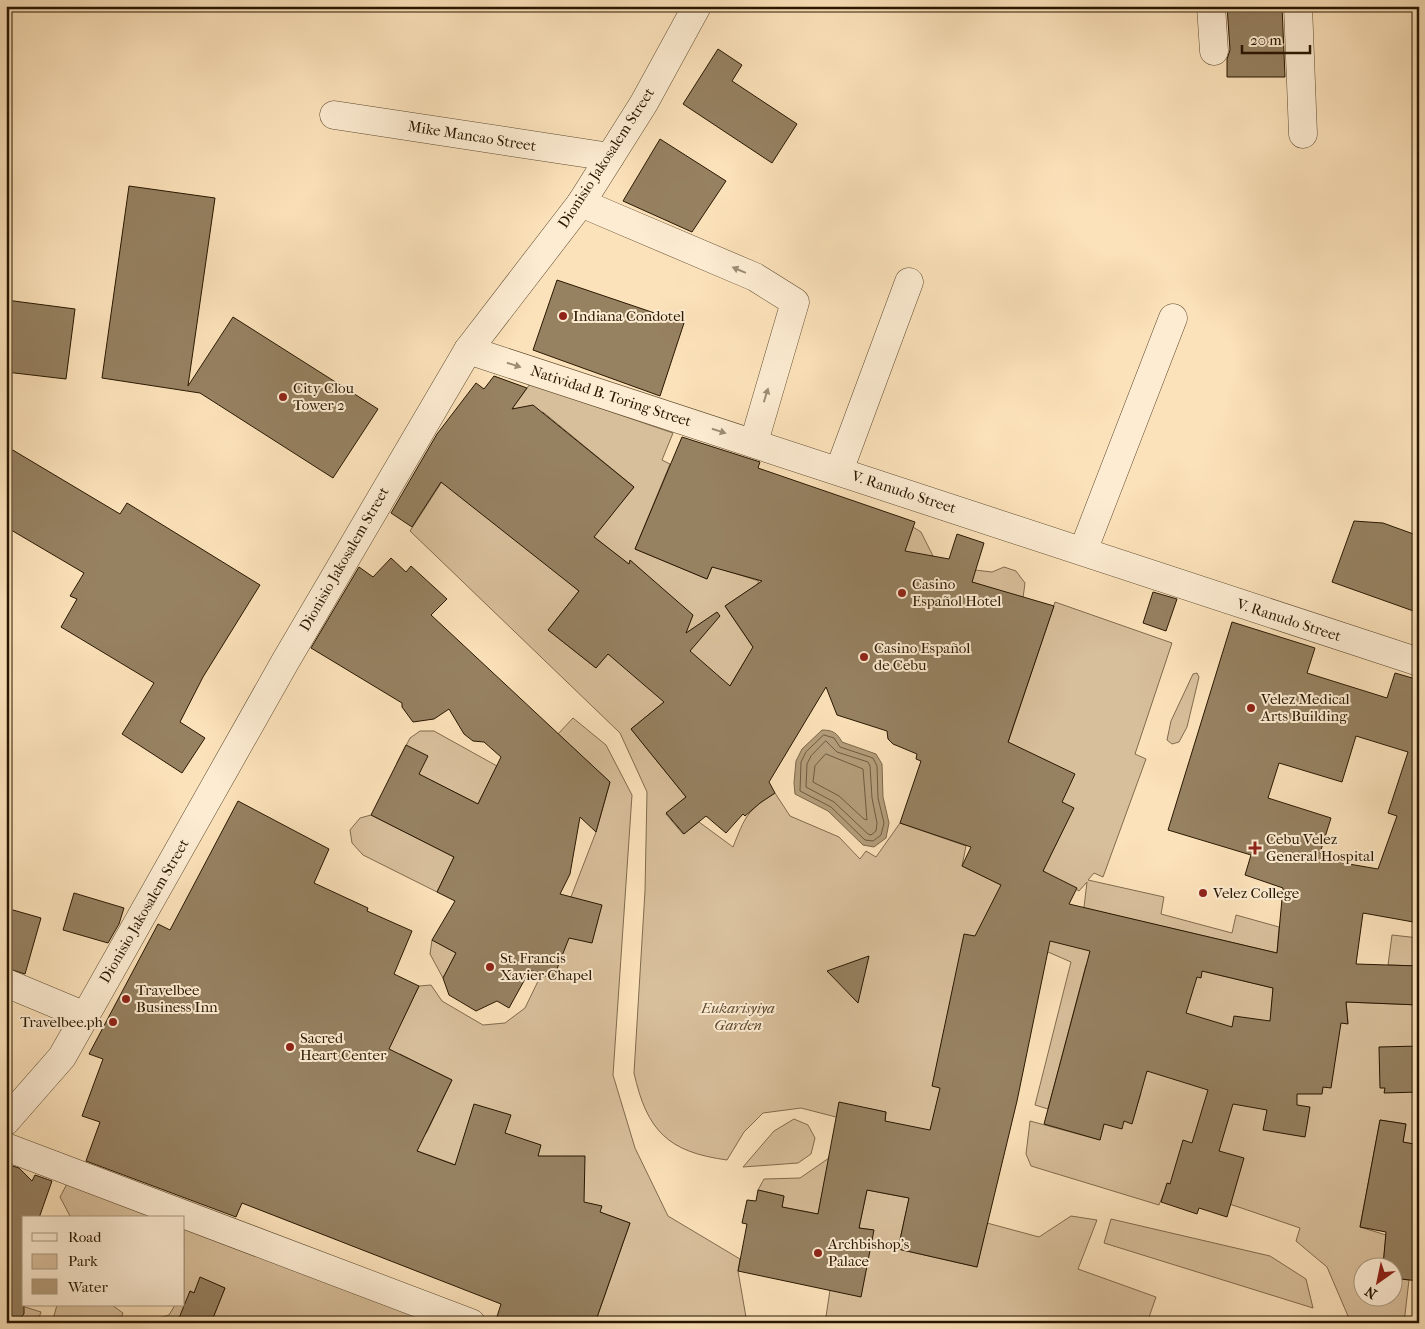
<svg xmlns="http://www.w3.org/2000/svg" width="1425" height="1329" viewBox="0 0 1425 1329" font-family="'IM FELL French Canon',serif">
  <rect width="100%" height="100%" fill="#fce2ba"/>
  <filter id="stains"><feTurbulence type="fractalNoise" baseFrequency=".004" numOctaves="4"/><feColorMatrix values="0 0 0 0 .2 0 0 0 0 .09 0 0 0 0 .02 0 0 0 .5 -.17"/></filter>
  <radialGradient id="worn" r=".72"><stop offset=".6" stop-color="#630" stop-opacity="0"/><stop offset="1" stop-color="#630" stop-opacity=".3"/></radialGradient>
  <g fill="#d8bf9b" stroke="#806b4e">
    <path d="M 530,384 L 673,433 L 662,460 L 670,464 L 635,549 L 707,579 L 719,550 L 724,570 L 759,581 L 757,585 L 725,606 L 763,662 L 748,656 L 703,730 L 674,694 L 631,729 L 686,797 L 666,814 L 683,834 L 699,822 L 733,847 C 745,817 747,810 775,793 L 790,816 L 839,837 L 860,859 L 866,851 L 876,857 L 900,823 L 966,846 L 962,866 L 1001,885 L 1076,912 L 1084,907 L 1087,882 L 1079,891 L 1043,871 L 1073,809 L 994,785 L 1055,602 L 1172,643 L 1135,754 L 1146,759 L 1103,877 L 1094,873 L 1088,880 L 1164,897 L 1161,914 L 1232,933 L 1236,915 L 1279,927 L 1277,953 L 1084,908 L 1201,977 L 1202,971 L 1273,988 L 1271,1015 L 1348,1023 L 1346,1002 L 1419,1005 L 1419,1145 L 1403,1142 L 1406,1124 L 1380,1120 L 1360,1227 L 1386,1235 L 1383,1266 L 1362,1266 L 1362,1296 L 1392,1296 L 1393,1278 L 1409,1280 L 1404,1323 L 1351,1323 L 1327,1267 L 1296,1241 L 1300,1228 L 1168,1183 L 1159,1205 L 1031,1166 L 1026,1154 L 1030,1121 L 1100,1140 L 1104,1124 L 1124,1121 L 1132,1123 L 1141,1093 L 1132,1090 L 1151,1018 L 1182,1026 L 1192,992 L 1086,965 L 1048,1109 L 1035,1105 L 1071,962 L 1048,952 L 941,1088 L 926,1146 L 885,1121 L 886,1112 L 860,1107 L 836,1117 L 801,1108 L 763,1113 L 744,1132 L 727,1160 C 668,1152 647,1131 634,1073 L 645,891 L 647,792 L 620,733 L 410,531 L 445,477 L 579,591 L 548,630 L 596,668 L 659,589 L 501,462 L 600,528 L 634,487 L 543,412 L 494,433 Z"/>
    <polygon points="913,527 921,532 933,556 902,558"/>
    <polygon points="1004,567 1016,571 1025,583 1023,598 972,582 975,570 992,572"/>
    <polygon points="1197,673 1199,677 1187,727 1179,742 1172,744 1167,740 1171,721 1193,674"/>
    <polygon points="573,718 606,745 632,795 613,1075 635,1148 668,1216 740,1259 738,1271 747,1323 595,1323 630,1223 535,1189 533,1193 412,1149 427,1132 452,1080 400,1054 382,1091 249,947 402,1021 419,986 431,985 442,1001 483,1025 505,1023 525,1008 541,975 596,832 610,782 558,734"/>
    <polygon points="420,731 434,731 497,766 478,804 397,763 410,738"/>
    <polygon points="371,815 454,857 437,892 363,855 352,843 350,830 360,818"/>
    <polygon points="1392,935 1419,938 1419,966 1388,965"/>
    <polygon points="432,940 456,953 443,978 430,954"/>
    <polygon points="794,1119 808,1125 815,1138 811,1154 798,1163 743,1167 774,1131"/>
    <polygon points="829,1158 818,1214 782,1207 784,1196 758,1190 764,1179 800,1178"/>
    <polygon points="69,1180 177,1218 71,1218 60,1197"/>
    <polygon points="867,1190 909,1198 898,1249 977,1267 987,1223 1039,1237 1071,1216 1097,1220 1078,1269 1156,1297 1147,1323 825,1323 830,1290 874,1230 859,1228"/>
    <polygon points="1111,1219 1270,1256 1306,1279 1313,1308 1104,1243"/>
    <polygon points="184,1220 432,1323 211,1323 225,1288 201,1278 194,1293 190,1291 181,1323 155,1323 156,1319 169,1315 175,1305 184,1305"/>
    <polygon points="19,1305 41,1312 37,1323 15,1323"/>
    <polygon points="57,1305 112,1305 123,1313 119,1323 103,1321 102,1323 52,1323"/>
  </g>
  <path fill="#b49d7b" stroke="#7c674a" d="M 822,730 C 833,730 837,733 842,742 L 876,754 L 882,764 L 883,797 L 889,823 L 886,838 L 874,847 L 863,845 L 828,811 L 795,794 L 794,783 L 796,761 L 802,749 Z"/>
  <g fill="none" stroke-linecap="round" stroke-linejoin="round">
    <g stroke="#6e5a3e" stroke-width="1">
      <polygon points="824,735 834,738 840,747 873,758 877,766 878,798 884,823 881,835 873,841 865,840 831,807 800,791 801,762 806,752"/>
      <polygon points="826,741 837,752 868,762 870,766 872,798 877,823 876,831 871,835 868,834 834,802 806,787 807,764 811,756"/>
      <polygon points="826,754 863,769 867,820 864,819 839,796 813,782 815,766"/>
    </g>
  </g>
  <g fill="#968161" stroke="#281701" fill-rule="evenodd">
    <polygon points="1227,6 1282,6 1285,77 1227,77 1227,59 1230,50"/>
    <polygon points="718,49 742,65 732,81 797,124 772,163 683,104"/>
    <polygon points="660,139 726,181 692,232 623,201"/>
    <polygon points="129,186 215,198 188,386 233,317 378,409 333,478 200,393 102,378"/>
    <polygon points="557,280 684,323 660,396 533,350"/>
    <polygon points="6,300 75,309 66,379 6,372"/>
    <path d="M 494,376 L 527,388 L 512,409 L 533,405 L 634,487 L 594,537 L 629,564 L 630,560 L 693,615 L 686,633 L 717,612 L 720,616 L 690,651 L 730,686 L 753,647 L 725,606 L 762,581 L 712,567 L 707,579 L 635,549 L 682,437 L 760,462 L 758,468 L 915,522 L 905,551 L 949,559 L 957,534 L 984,543 L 972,582 L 1054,606 L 1008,742 L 1075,774 L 1062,802 L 1074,808 L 1043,871 L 1077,888 L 1069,904 L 1277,953 L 1283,888 L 1245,875 L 1251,855 L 1168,830 L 1232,622 L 1315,648 L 1307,673 L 1387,698 L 1395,673 L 1419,680 L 1419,923 L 1363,913 L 1356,964 L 1419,966 L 1419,1005 L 1346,1002 L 1348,1024 L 1341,1023 L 1331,1088 L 1323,1087 L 1322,1094 L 1297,1094 L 1297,1105 L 1310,1107 L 1305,1137 L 1263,1130 L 1267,1110 L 1233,1104 L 1219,1151 L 1244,1158 L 1227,1217 L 1199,1208 L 1197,1214 L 1161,1202 L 1167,1183 L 1170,1184 L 1183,1140 L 1192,1143 L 1208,1090 L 1147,1071 L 1132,1124 L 1124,1121 L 1122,1129 L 1104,1124 L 1100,1140 L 1044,1124 L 1090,951 L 1050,941 L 1017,1101 L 977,1267 L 898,1249 L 909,1198 L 867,1190 L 859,1228 L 874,1230 L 861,1297 L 738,1271 L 747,1224 L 742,1223 L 747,1200 L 756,1201 L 758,1190 L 784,1196 L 782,1207 L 818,1214 L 839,1102 L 886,1112 L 885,1121 L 930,1130 L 940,1088 L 932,1086 L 964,934 L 975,936 L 1001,885 L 962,866 L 971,847 L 900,823 L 921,761 L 916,759 L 917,754 L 893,744 L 888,739 L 887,731 L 837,715 L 826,687 L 769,782 L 775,793 L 760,803 L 745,816 L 743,814 L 726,833 L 706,816 L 684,834 L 666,813 L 686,797 L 631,729 L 664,702 L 608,654 L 596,668 L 548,630 L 579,591 L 441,482 L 412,527 L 391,513 L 437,434 L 476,383 L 484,389 ZM 1356,736 L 1408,752 L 1388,813 L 1397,816 L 1378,869 L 1343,863 L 1320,853 L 1331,818 L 1268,798 L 1279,763 L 1342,782 ZM 1202,971 L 1273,988 L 1270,1021 L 1234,1016 L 1232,1027 L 1186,1013 L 1197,977 L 1201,978 Z"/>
    <polygon points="6,446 120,514 127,503 260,585 203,677 180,722 205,738 182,773 122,734 154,683 61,627 77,599 70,596 84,573 6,527"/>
    <polygon points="1354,521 1383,523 1419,536 1419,613 1332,582"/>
    <polygon points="391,558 406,572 411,566 447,599 431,615 610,782 596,832 580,817 570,874 560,894 602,905 592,943 569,938 553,979 530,970 509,1008 497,1001 476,1011 449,995 443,978 456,953 432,940 455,901 437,892 454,857 371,815 406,745 428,756 419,774 478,804 501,757 484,742 473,741 464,734 449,709 434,719 413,722 402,707 402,703 311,648 359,567 373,577"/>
    <polygon points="1153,592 1177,599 1166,631 1143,623"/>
    <polygon points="238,801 329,849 314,883 368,908 367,911 412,931 394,974 419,986 389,1049 452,1080 417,1151 455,1165 474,1104 511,1115 505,1133 541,1145 538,1156 585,1156 584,1202 602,1206 600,1212 630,1223 595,1323 495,1323 501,1304 242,1203 236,1217 86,1161 100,1122 82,1116 103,1059 89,1054 158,924 170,930"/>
    <polygon points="74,893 124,908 119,924 108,943 63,930"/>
    <polygon points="6,908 41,918 25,974 6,968"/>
    <polygon points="869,956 858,1003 827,971"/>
    <polygon points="1419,1046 1419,1092 1384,1093 1385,1088 1380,1088 1379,1047"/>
    <polygon points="1380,1120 1406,1124 1403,1142 1419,1145 1419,1281 1392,1278 1392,1266 1383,1266 1386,1232 1360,1227"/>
    <polygon points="6,1164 19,1168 32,1181 35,1175 52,1181 39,1218 24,1218 24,1314 15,1323 6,1323"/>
    <polygon points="200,1277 225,1288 211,1323 177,1323 190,1291 194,1293"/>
  </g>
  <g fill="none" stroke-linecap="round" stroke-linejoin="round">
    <defs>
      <g id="minor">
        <polyline points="1211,6 1214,51"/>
        <polyline points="1298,6 1303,134"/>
        <polyline points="334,115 610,157"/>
        <polyline points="581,203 755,277 795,302 754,442"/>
        <polyline points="468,350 1419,662"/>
        <polyline points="839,471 909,282"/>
        <polyline points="1083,551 1173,318"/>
        <polyline points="6,983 85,1016"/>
        <polyline points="6,1121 62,1057 285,662 468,350 581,203 644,103 697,6"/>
        <polyline points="6,1147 471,1323"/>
      </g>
    </defs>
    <use href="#minor" stroke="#5d4a2f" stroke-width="29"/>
    <use href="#minor" stroke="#fdecd2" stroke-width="28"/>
  </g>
  <defs><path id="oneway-solid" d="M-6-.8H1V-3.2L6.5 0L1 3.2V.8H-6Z" transform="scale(1.25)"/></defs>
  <g fill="#9d8c74">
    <use href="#oneway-solid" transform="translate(739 270) rotate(-157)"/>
    <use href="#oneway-solid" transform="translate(514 365) rotate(18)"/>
    <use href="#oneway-solid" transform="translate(766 395) rotate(-73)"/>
    <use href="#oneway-solid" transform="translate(719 431) rotate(18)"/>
  </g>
  <g fill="#8f2418" stroke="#fdecd2" stroke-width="2">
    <circle cx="563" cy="316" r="5"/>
    <circle cx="283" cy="397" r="5"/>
    <circle cx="902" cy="593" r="5"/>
    <circle cx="864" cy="657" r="5"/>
    <circle cx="1251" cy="708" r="5"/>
    <path d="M1252.5 840.5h5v5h5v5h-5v5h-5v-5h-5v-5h5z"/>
    <circle cx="1203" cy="893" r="5"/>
    <circle cx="490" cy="967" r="5"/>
    <circle cx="126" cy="999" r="5"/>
    <circle cx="113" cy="1022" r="5"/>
    <circle cx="290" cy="1047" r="5"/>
    <circle cx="818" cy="1253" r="5"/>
  </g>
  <g text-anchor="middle" stroke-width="4" stroke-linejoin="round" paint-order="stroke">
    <g font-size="15" fill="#281701" stroke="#fdecd2">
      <text transform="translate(472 136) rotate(9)" y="5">Mike Mancao Street</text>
      <text transform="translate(606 158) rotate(-57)" y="5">Dionisio Jakosalem Street</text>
      <text transform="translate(611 396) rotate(18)" y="5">Natividad B. Toring Street</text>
      <text transform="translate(904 492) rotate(18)" y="5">V. Ranudo Street</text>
      <text transform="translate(344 559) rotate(-60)" y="5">Dionisio Jakosalem Street</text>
      <text transform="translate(1289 620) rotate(18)" y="5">V. Ranudo Street</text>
      <text transform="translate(144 911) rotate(-60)" y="5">Dionisio Jakosalem Street</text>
    </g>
    <g font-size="15" fill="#281701" stroke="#fdecd2" text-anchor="start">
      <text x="573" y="321">Indiana Condotel</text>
      <text x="293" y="393">City Clou<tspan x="293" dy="17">Tower 2</tspan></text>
      <text x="912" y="589">Casino<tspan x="912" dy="17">Español Hotel</tspan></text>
      <text x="874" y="653">Casino Español<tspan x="874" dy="17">de Cebu</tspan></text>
      <text x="1261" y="704">Velez Medical<tspan x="1261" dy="17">Arts Building</tspan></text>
      <text x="1266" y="844">Cebu Velez<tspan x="1266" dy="17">General Hospital</tspan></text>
      <text x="1213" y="898">Velez College</text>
      <text x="500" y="963">St. Francis<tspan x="500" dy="17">Xavier Chapel</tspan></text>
      <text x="136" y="995">Travelbee<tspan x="136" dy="17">Business Inn</tspan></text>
      <text x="103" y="1027" text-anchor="end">Travelbee.ph</text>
      <text x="300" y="1043">Sacred<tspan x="300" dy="17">Heart Center</tspan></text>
      <text x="828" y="1249">Archbishop's<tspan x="828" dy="17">Palace</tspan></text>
    </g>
    <g font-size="15" font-style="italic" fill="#5d492f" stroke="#fdecd2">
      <text x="738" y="1013">Eukarisyiya<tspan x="738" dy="17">Garden</tspan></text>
    </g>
  </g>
  <rect width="1425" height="1329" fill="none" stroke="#fce2ba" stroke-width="25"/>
  <rect x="8" y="8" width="1410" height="1314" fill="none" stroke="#281701" stroke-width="2.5"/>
  <rect x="12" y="12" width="1400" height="1304" fill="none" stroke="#281701"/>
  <rect x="22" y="1216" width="162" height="90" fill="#fdecd2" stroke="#a8977e"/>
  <rect x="32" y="1233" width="25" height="8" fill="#fdecd2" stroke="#a8977e"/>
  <text x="68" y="1242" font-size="15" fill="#281701">Road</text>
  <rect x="32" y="1254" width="25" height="15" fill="#d8bf9b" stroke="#a8977e"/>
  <text x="68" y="1266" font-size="15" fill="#281701">Park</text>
  <rect x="32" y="1279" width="25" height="15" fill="#b49d7b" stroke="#a8977e"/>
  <text x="68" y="1292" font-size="15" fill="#281701">Water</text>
  <g transform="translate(1378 1282) rotate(213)"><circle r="24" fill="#fdecd2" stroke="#a8977e"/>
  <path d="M0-4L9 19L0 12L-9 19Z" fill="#8f2418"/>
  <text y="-8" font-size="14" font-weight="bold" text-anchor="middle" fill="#281701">N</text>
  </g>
  <path d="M1242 45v8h68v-8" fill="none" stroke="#281701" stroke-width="2.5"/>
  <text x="1250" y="45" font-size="15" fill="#281701" stroke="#fdecd2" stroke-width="4" paint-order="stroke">20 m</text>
  <rect width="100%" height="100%" filter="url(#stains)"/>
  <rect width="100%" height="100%" fill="url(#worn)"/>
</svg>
